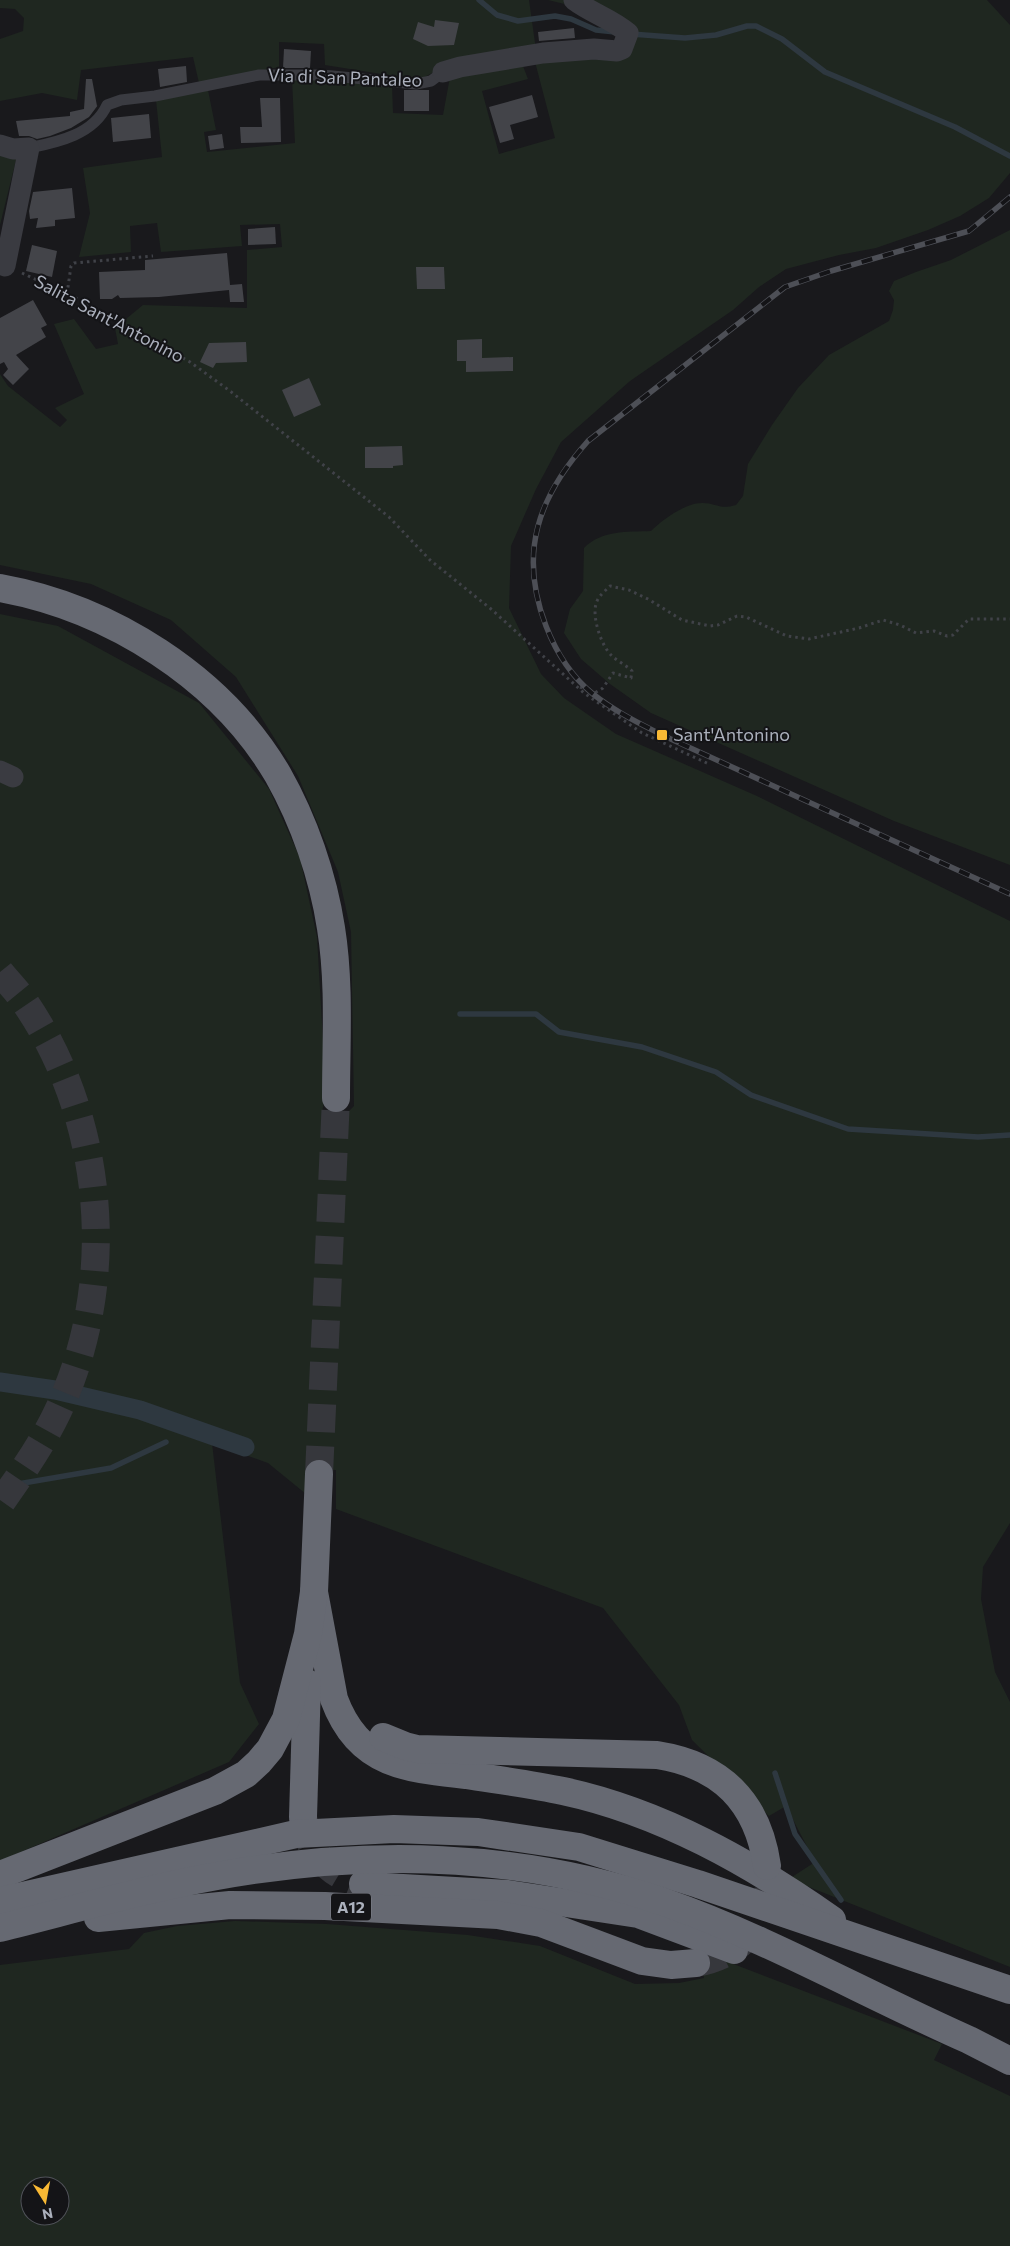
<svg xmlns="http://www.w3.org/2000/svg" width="1010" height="2246" viewBox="0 0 1010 2246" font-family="Commissioner,sans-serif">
  <rect width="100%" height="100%" fill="#19191c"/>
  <g fill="#1f2720" fill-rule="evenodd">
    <polygon points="0,0 529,0 536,50 449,64 419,80 325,65 324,44 279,42 279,67 199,83 193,57 81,70 77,100 42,93 0,101 0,39 23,31 24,18 15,9 0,8"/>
    <polygon points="548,0 987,0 1010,25 1010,173 989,198 960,216 928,230 876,248 839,255 786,269 759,287 733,310 630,381 561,442 536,489 511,546 509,608 541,674 564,698 616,734 757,796 1010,921 1010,1523 983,1567 981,1599 995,1672 1010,1702 1010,1967 789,1879 815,1862 786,1806 769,1816 692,1740 679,1705 603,1608 336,1509 336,1470 307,1469 306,1494 268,1463 212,1443 240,1683 259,1724 229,1762 0,1861 0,614 58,626 199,703 269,789 300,858 317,937 326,1093 322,1112 331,1119 342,1118 354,1106 351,932 338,872 298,776 236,677 171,620 91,584 0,565 0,374 8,386 60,427 67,420 55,408 84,394 54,324 74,319 96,349 118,344 115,328 143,305 247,308 247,250 282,247 280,224 240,225 242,246 161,252 157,223 130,226 131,252 79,257 90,213 83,168 162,157 156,100 208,90 216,130 204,132 207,152 295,143 292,79 392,85 393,113 443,115 450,77 521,61 528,79 482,91 499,154 555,138 534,58 626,54 626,19"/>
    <polygon points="0,150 17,156 0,225"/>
    <path d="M 1010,230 L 1010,865 L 894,821 L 651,713 L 610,684 L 581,659 L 564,633 L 570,609 L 583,591 L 584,548 C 602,530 626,532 651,531 C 662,520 685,503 702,503 C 717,503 719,510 736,505 L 743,496 L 748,464 L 772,425 L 798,388 L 829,355 L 889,321 L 893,310 L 894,300 L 889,291 L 894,281 L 916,272 L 951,260 Z"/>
    <path d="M 235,1921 L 327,1924 L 468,1935 L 540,1946 L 635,1984 L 679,1983 L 704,1978 L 697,1950 L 942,2044 L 934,2060 L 1010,2096 L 1010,2246 L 0,2246 L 0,1965 L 129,1949 L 144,1933 L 177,1926 ZM 30,2186 L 60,2186 L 60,2216 L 30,2216 Z"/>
  </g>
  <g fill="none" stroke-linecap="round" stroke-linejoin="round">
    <g stroke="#2e3840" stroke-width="5.5">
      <polyline points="479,0 497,15 518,21 555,16 571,19 596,30 615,32"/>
      <polyline points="631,34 685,38 716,35 747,26 756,26 782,39 825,72 955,127 1010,156"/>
      <polyline points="460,1014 536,1014 559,1032 642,1047 716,1072 751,1095 848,1129 978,1137 1010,1135"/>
      <polyline points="0,1487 111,1468 166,1442"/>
      <polyline points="775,1773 795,1834 841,1900"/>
    </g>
    <polyline stroke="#2e3840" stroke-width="19" points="0,1382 55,1390 140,1410 245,1447"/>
  </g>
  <g fill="#434449">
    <polygon points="435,20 459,23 454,45 428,46 413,39 418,22 434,27"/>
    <polygon points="574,28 575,38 539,41 538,32"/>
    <polygon points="284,49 311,51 310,68 283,68"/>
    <polygon points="186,66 187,82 160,87 158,69"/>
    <polygon points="86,79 92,79 97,106 98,105 89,117 71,128 50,136 37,139 29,136 19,136 16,121 70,116 70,112 84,109"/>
    <rect x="404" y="90" width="25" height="21"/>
    <polygon points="532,95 538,117 510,125 514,139 500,143 489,107"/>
    <polygon points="260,98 280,98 281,142 241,143 240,127 262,127"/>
    <polygon points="149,114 151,138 113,142 111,118"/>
    <polygon points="222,134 224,148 210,150 208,136"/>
    <polygon points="72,188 75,218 55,220 55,226 36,228 38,218 30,219 29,211 33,192"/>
    <polygon points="275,227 276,244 248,245 248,229"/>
    <polygon points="32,245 57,251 52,277 26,271"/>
    <polygon points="227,253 230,285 242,284 244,302 230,302 229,290 159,297 120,298 118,295 112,299 100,299 99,272 145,270 145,260"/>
    <polygon points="416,267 444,267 445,289 417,289"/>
    <polygon points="33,300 47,325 41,328 46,337 16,355 29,369 13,385 3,375 8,369 4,362 0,364 0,318"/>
    <polygon points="482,339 482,358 513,357 513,371 466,372 466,361 457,361 457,340"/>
    <polygon points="246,342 247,362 216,363 213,368 200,362 209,343"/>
    <polygon points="309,378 321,405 294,417 282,390"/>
    <polygon points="402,446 403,465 393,466 393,468 365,468 365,447"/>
  </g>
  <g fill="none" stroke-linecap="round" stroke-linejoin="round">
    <g stroke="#36373c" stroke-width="28" stroke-dasharray="28 14" stroke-linecap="butt">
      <path d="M 0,972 C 8,982 17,991 24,1001 C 107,1121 120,1290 53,1421 C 38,1450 19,1477 0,1504"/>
      <polyline points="319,1474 336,1098"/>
      <path d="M 303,1817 C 308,1852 329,1875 363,1884"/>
      <path d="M 696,1963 C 737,1956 767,1927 769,1884"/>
    </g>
    <g stroke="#404248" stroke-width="3" stroke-dasharray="2.5 4" stroke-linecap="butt">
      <polyline points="22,273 80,300 190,362 230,391 389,517 430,560 491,609 584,693 642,733 709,764"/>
      <polyline points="67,294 71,266 74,263 153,256"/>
      <path d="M 580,687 L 594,693 L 593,694 L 603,688 L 613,673 L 631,678 L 632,671 C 626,665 617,661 611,655 C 601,645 592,617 596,604 C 598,596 605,591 610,586 L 629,590 L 648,599 L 682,620 L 710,626 L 718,625 L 737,616 L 746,617 L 787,636 L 809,639 L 859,628 L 883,620 L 900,625 L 916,633 L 934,631 L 947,636 L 953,635 L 969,619 L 1010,619"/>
    </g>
    <path stroke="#3a3b41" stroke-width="11" d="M 29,148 C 59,142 94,134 107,105 L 121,100 L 155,96 L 259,75 L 322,75 L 416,84 L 431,81 L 443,72"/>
    <g stroke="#3a3b41" stroke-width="21">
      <path d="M 443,72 L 460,67 L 543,53 L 594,49 L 617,51 L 622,49 L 628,33 C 612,19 591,13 574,0"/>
      <polyline points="0,145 13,149 29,148 5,266"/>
      <polyline points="0,771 13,777"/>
    </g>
    <g stroke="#666972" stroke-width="28">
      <path d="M 0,588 C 110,608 221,677 278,775 C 304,821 323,876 331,928 C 340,984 336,1042 336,1098"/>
      <path d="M 314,1592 L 334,1699 C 344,1726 361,1749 388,1760 C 412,1770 440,1772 466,1775 C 498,1780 531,1784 563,1791 C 661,1812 751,1863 832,1920"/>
      <path d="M 383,1737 L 405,1746 L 417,1749 L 657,1755 C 721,1765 758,1802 767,1866"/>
      <polyline points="303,1817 307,1683"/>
      <polyline points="0,1875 215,1791 246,1774 259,1762 270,1749 286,1719 308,1634 314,1592 319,1474"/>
      <polyline points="363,1884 385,1887 508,1894 638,1914 734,1950"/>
      <polyline points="0,1901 296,1834 394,1829 478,1832 579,1847 698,1884 1010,1990"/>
      <polyline points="98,1918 230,1905 325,1906 498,1915 541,1923 642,1961 671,1965 696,1963"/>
      <path d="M 0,1928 C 72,1910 144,1889 217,1876 C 366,1849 520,1852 664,1902 C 769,1939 867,1995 969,2040 L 1010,2061"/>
    </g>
    <defs>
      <path id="rail" d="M 1010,197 L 969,231 L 831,271 L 785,287 L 588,441 C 538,497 518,553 546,626 C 556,652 572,677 593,694 C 614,711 639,723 662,735 L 1010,894"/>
    </defs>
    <use href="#rail" stroke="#4d4f56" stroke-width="5.5"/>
    <use href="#rail" stroke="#141417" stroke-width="4" stroke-dasharray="11" stroke-linecap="butt"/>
  </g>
  <rect fill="#f9b934" stroke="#141417" stroke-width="2" x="656" y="729" width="12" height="12" rx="2.5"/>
  <g text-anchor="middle" stroke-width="4" stroke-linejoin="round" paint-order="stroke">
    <rect fill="#141417" stroke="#7e818a" stroke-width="1" x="331" y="1893.5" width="40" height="27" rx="4"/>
    <g font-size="16" font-weight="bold" fill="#abb0bc">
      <text x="351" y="1913">A12</text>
    </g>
    <g font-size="18" fill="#abb0bc" stroke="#141417">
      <text transform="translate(345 78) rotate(2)" y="6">Via di San Pantaleo</text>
      <text transform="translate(109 319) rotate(28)" y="6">Salita Sant'Antonino</text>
    </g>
    <g font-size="18" fill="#abb0bc" stroke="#141417" text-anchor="start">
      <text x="673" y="741">Sant'Antonino</text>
    </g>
  </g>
  <g transform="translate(45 2201) rotate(169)"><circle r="24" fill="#141417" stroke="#505259"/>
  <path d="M0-4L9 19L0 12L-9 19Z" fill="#f9b934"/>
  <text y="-8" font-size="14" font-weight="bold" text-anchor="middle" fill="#abb0bc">N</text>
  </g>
</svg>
